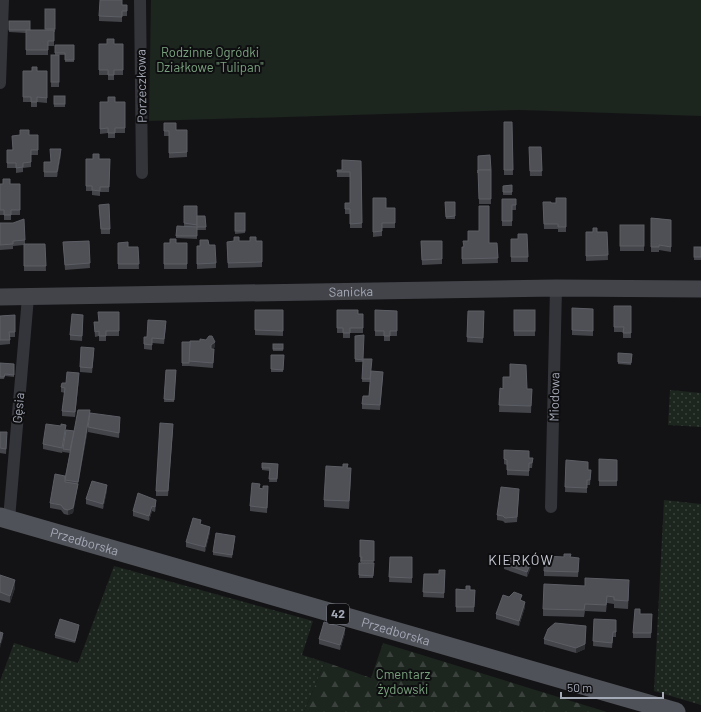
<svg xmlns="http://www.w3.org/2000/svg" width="701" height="712" viewBox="0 0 701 712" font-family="Barlow,sans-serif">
  <defs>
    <pattern id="grass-dots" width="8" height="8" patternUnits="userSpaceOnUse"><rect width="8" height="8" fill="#1d251f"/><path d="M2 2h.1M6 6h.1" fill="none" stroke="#3b423d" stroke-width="1.8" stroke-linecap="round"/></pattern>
    <pattern id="forest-firs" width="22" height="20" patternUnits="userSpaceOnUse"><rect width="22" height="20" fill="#1d251f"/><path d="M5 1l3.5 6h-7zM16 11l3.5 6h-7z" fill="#3b423d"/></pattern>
  </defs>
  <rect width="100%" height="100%" fill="#131315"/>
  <g fill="url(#grass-dots)">
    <polygon points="670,390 701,393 701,427 668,425"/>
    <polygon points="664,500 701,504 701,705 654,691"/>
    <polygon points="114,566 313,621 302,655 325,662 304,712 0,712 0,681 14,643 78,663"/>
  </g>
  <polygon fill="url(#forest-firs)" points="383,643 607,712 304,712 325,662 371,678"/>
  <polygon fill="#1d251f" points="151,0 701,0 701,116 519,110 149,121"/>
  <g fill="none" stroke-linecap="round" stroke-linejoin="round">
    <g stroke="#34353a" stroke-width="12">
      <polyline points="140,0 142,173"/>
      <polyline points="0,83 3,0"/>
      <polyline points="551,507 556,288"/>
      <polyline points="9,519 28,297"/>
    </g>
    <path stroke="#42444a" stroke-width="17" id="s1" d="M 0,297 L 556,288 L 701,289"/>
    <path stroke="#505259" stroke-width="19" id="s2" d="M 0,517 L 676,712"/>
  </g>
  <g fill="#44454a">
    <polygon points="122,5 127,5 127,16 122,16 122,22 99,21 99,16"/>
    <polygon points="55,9 55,32 54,32 54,46 48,46 48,55 26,55 26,33 9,32 9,21 30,30 45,30"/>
    <polygon points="99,44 123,44 123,75 114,75 114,80 108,80 108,75 99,75"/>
    <polygon points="55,45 74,45 74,62 65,62 65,55 59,55 59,87 51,87 51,55 55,55"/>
    <polygon points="23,71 47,71 47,103 37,102 37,107 31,107 31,102 23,102"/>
    <rect x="54" y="96" width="11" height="11"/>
    <polygon points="100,102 125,102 125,133 115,133 115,138 108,138 108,133 100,134"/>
    <polygon points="504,122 512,122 513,175 504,175"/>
    <polygon points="164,123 176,130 187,130 187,157 169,158 169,136 164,136"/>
    <polygon points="29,135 38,135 38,155 31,155 31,167 23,168 23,172 16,173 16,168 7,168 7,150 12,150"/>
    <polygon points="529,147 541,147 542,176 530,176"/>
    <polygon points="61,154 57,177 44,177 44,162 51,162"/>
    <polygon points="490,155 491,204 479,204 478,156"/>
    <polygon points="86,159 110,159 109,192 100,192 100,196 92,195 92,191 86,191"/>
    <polygon points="361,161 362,228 350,228 350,214 345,214 345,203 350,203 350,177 337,177 337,170 342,170"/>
    <polygon points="0,184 20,184 20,215 11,215 11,220 4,220 4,215 0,215"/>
    <polygon points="512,185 512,195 503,195 503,186"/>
    <polygon points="373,198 386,208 395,208 395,228 382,228 382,236 373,237"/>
    <polygon points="566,198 566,232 558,232 558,229 544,229 543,202 551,203 556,203"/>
    <polygon points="502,199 516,199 516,210 512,210 512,226 502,226"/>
    <polygon points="445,202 455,202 455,219 446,219"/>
    <polygon points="99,205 110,229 110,234 101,234"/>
    <polygon points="184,206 197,216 205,216 206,230 197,230 197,239 176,238 177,226 184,227"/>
    <polygon points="235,213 245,213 245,233 235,234"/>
    <polygon points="651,218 671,220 671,252 659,250 659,252 651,252"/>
    <polygon points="0,223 25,240 25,244 45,244 46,271 24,271 24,245 13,246 13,249 0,250"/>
    <rect x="620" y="225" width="24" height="26"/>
    <polygon points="586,232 607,232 608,260 586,261"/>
    <polygon points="527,234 528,262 511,262 511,239 518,239"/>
    <polygon points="89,241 90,268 65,270 63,242"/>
    <polygon points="262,241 262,267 228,268 227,242"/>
    <polygon points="421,241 442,241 442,264 422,265"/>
    <polygon points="468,241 489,243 497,243 498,263 462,264 462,247 463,247"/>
    <polygon points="118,243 128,247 138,247 139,269 118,269"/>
    <rect x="164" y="243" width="23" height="26"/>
    <polygon points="209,245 216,263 216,268 197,269 197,246"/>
    <rect x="694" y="247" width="7" height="13"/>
    <polygon points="614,306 631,306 631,338 623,338 623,332 614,332"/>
    <polygon points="572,308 593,309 593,336 572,335"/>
    <polygon points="255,310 283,310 283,336 255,335"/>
    <polygon points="337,310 358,314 363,314 363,333 350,333 350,338 343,338 343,333 337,333"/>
    <polygon points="375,310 397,311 397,336 390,336 390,341 384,341 384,336 375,336"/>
    <rect x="514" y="310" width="21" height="26"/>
    <polygon points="468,311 484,316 483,343 467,342"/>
    <polygon points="119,312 119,336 106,336 106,341 99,341 99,336 95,337 94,322 99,322"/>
    <polygon points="15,315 15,337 10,337 10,344 0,345 0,316"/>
    <polygon points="83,320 82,341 70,340 70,335"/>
    <polygon points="166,326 164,344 152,343 152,350 144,349 144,337 147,337"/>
    <polygon points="355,336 363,359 371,371 383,377 380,410 362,409 362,404 369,396 370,382 362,382 363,362 355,362"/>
    <polygon points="182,342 215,347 211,349 214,349 213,368 189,366 182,366"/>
    <rect x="273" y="344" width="10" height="7"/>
    <polygon points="94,353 92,373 80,372 80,367"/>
    <polygon points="618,353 632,354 631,365 618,364"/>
    <polygon points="271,355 284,355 283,372 271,372"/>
    <polygon points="0,363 14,364 14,377 5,376 4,379 0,379"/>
    <polygon points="166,370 176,370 174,402 164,402"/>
    <polygon points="79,378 75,417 62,416 62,411 65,393 61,392 61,387 66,383"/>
    <polygon points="500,388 532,389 531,413 499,412"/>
    <polygon points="90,413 120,422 119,438 88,432 88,428 73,513 68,515 64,514 61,510 50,508 50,503 65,476 70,453 63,452 63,451 62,453 43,449 43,444 66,430 74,431"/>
    <polygon points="173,429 168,496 156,496 156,491"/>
    <polygon points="0,432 7,437 6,454 0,453"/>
    <polygon points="504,450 529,458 533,458 532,468 529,468 529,476 507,475 507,465 504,464"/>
    <polygon points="599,459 617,460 617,486 599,486"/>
    <polygon points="566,460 588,470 591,470 590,485 587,485 587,493 565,492"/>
    <polygon points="262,463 278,464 277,482 269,482 270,471 262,470"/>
    <polygon points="348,468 351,475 349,509 324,507 324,500"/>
    <polygon points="260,488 263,489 268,491 267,513 250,511 250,506"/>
    <polygon points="107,490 103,509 86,504 86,499"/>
    <polygon points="519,494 517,522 505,523 503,521 497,520 497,515"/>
    <polygon points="156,505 155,512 152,511 149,521 133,516 133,511"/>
    <polygon points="201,525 210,532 205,552 186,547 186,542"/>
    <polygon points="235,538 232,558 213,555 213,552"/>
    <polygon points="360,540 374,541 373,578 359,578 359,563 361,563 361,562 360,562"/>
    <polygon points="390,557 412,557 412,583 389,582"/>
    <polygon points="571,557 579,563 578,577 544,576 544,571"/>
    <polygon points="504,564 531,567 527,577 504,569"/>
    <polygon points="445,570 444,598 423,597 424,574 439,574"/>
    <polygon points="0,575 15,588 10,603 0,600"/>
    <polygon points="629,588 628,609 614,608 614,604 607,603 606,612 585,611 584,617 543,616 543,609"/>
    <polygon points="456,589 475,590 474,612 456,612"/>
    <polygon points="509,597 522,600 521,601 525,607 519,626 496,619 496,614"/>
    <polygon points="640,614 652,614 651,638 633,638 633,633"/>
    <polygon points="594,619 616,620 616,637 613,637 612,648 593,646"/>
    <polygon points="79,628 75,643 55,638 55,635"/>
    <polygon points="345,633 340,650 319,644 319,639"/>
    <polygon points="544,639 585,649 576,653 544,644"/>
  </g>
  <g fill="#2c2d30">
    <polygon points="61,149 61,154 57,177 57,172"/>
    <polygon points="215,342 215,347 211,350 211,345"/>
    <polygon points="79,373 79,378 75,417 75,412"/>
    <polygon points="90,410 90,418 73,513 68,515 68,510 78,484"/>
    <polygon points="351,468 351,475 349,509 349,501"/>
    <polygon points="107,485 107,490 103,509 103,504"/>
    <polygon points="156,500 156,505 155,512 155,507"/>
    <polygon points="152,506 152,511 149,521 149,516"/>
    <polygon points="210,527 210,532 205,552 205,547"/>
    <polygon points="531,562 531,567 527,577 527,572"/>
    <polygon points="15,580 15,588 10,603 10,596"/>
    <polygon points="525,602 525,607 519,626 519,621"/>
    <polygon points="79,625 79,628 75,643 75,641"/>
    <polygon points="586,626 585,649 576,653 576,648"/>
    <polygon points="345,628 345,633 340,650 340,645"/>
    <polygon points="3,633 3,638 0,648 0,643"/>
  </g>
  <g fill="#4f5056" stroke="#5c5e65">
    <polygon points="100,0 122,0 122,5 127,5 127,11 122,11 122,17 99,16"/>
    <rect x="45" y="9" width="10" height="20"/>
    <rect x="9" y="21" width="21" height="9"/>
    <polygon points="26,30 54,30 54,41 48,41 48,50 26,50"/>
    <polygon points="107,39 114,39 114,44 123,44 123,70 114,70 114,75 108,75 108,70 99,70 99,44 107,44"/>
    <polygon points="55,45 74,45 74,60 65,60 65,53 55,53"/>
    <rect x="51" y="55" width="8" height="27"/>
    <polygon points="32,67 37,67 37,71 47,71 47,98 37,97 37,102 31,102 31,97 23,97 23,71 32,71"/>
    <rect x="54" y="96" width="11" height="8"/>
    <polygon points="108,97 115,97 115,102 125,102 125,128 115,128 115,133 108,133 108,128 100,129 100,102 108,102"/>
    <polygon points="504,122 512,122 513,170 504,170"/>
    <polygon points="164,123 176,123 176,130 187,130 187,152 169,153 169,131 164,131"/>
    <polygon points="20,130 29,130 29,135 38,135 38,150 31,150 31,162 23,163 23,167 16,168 16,163 7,163 7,150 13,150 12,136 20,135"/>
    <polygon points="529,147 541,147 542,171 530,171"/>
    <polygon points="50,149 61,149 57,172 44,172 44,162 51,162"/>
    <polygon points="93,154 99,154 99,159 110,159 109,187 100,187 100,191 92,190 92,186 86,186 86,159 93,159"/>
    <polygon points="490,155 491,170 478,170 478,173 478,156"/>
    <polygon points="342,160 361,161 362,223 350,224 350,209 345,209 345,203 350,203 350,172 337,172 337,170 342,170"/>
    <polygon points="478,170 491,170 491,199 479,199"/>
    <polygon points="3,179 10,179 10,184 20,184 20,210 11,210 11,215 4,215 4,210 0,210 0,184 3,184"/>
    <polygon points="512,185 512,192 503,192 503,186"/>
    <polygon points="373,198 386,198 386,208 395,208 395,223 382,223 382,231 373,232"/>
    <polygon points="556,198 566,198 566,227 558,227 558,224 544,224 543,202 551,202 551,203 556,203"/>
    <polygon points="502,199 516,199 516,205 512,205 512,221 502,221"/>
    <polygon points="445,202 455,202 455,216 446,217"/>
    <polygon points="109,204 110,229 101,229 99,205"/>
    <polygon points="184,206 197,206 197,225 184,223"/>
    <polygon points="479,206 489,206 489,243 497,243 498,258 462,259 462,247 464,247 463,241 468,241 468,231 479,231"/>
    <rect x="235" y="213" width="10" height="18"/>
    <polygon points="197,216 205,216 206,227 197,227"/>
    <polygon points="651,218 671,220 671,247 659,245 659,247 651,247"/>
    <polygon points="24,219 25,240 13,241 13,244 0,245 0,223 13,223"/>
    <rect x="620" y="225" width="24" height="21"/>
    <polygon points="177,226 197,227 197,236 176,236"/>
    <polygon points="593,228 597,228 597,232 607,232 608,255 586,256 586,232 593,232"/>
    <polygon points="518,234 527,234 528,257 511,257 511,239 518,239"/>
    <polygon points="234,237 239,237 239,241 250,241 250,237 256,237 256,241 262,241 262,262 228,263 227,242 234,241"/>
    <polygon points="170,239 176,239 176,243 187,243 187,264 164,264 164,243 170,243"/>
    <polygon points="200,240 208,240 209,245 215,245 216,263 197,264 197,246 200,246"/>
    <polygon points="89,241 90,263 65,265 63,242"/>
    <polygon points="421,241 442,241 442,259 422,260"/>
    <polygon points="128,242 128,247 138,247 139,264 118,264 118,243"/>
    <polygon points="24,244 45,244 46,266 24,266"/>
    <rect x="694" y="247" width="7" height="10"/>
    <polygon points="614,306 631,306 631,333 623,333 624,327 614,327"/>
    <polygon points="572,308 593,309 593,331 572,330"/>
    <polygon points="255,310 283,310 283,331 255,330"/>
    <polygon points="337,310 358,310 358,314 363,314 363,328 350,328 350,333 343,333 343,328 337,328"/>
    <polygon points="375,310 397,311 397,331 390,331 390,336 384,336 384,331 375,331"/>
    <rect x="514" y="310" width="21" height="21"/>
    <polygon points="468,311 484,311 483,338 467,337"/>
    <polygon points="98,312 119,312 119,331 106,331 106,336 99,336 99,331 95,332 94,322 99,322"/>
    <polygon points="72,314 83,315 82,336 70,335"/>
    <polygon points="15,315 15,332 9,332 10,340 0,340 0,316"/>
    <polygon points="148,320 166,321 164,339 152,338 152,345 144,344 144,337 147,337"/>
    <polygon points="364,335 363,359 372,359 370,379 362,379 363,360 355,359 355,336"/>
    <polygon points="209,336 212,336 215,342 211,345 211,349 214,349 213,363 189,361 190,341 200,341 200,339 206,340"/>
    <polygon points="182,342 190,342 189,363 182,363"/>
    <rect x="273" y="344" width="10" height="5"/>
    <polygon points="81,347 94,348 92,368 80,367"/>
    <polygon points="618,353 632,354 631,363 618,362"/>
    <polygon points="271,355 284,355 283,370 271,369"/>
    <polygon points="0,363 14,364 14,375 5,374 4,377 0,377"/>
    <polygon points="510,364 526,365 527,389 532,389 531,406 499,405 500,388 503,389 503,377 510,377"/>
    <polygon points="166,370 176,370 174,400 164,399"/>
    <polygon points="371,371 383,372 380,405 362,404 363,396 369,396"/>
    <polygon points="67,372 79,373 75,412 62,411 65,388 61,387 62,383 66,383"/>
    <polygon points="78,410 90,410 78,482 65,480"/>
    <polygon points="90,413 120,417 119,433 88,427"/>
    <polygon points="160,423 173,424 168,491 156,491"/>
    <polygon points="46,424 61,426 61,424 66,425 62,448 43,444"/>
    <polygon points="66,430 74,431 70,450 63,449"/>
    <polygon points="0,432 7,432 6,449 0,448"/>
    <polygon points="504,450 529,451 529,458 533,458 532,463 529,463 529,471 507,470 507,460 504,459"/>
    <polygon points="599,459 617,460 617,481 599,481"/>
    <polygon points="566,460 588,462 588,470 591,470 590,480 587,480 587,488 565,487"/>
    <polygon points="262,463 278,464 277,479 269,479 270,468 262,468"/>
    <polygon points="343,464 348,464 347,468 351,468 349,501 324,500 326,466 343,467"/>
    <polygon points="55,474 65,476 65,482 78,484 73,508 68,510 64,509 61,505 50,503"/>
    <polygon points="92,481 107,485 103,504 86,499"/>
    <polygon points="252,483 260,484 259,488 263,489 263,486 268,486 267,508 250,506"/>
    <polygon points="501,487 519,489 517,517 505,518 503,516 497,515"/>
    <polygon points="138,493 156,500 155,507 152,506 149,516 133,511"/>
    <polygon points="193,518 201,520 200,524 210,527 205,547 186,542"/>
    <polygon points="216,533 235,536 232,555 213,552"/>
    <polygon points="360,540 374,541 374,561 361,561 362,557 360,557"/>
    <polygon points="564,554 571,554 570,557 579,558 578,572 544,571 545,556 564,557"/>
    <polygon points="507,555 531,562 527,572 504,564"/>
    <polygon points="390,557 412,557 412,578 389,577"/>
    <polygon points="359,563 374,563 373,576 359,575"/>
    <polygon points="439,570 445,570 444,593 423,592 424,574 439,574"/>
    <polygon points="0,575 15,580 10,596 0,592"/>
    <polygon points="585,578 629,580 628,601 614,600 614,597 607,596 606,605 585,604 584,610 543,609 544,584 585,586"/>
    <polygon points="466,586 470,586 470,590 475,590 474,607 456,607 456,589 466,590"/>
    <polygon points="514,592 522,595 520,600 525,602 519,621 496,614 503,595 509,597"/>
    <polygon points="635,609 640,609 640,614 652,614 651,633 633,633"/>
    <polygon points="60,619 79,625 75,641 55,635"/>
    <polygon points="594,619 616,620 616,632 613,632 612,643 593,641"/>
    <polygon points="324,622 345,628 340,645 319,639"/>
    <polygon points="555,623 586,626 585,644 576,648 544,639 548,629"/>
    <polygon points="0,632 3,633 0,643"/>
  </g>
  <g text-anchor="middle" stroke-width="4" stroke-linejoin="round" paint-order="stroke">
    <rect fill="#0e0e10" stroke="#777a84" stroke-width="1" x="327" y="604" width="22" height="20" rx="3"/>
    <g font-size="12" font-weight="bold" fill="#a4a9b6">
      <text x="338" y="618">42</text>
    </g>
    <g font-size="13" fill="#7aa27f" stroke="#0e0e10">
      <text x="210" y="57">Rodzinne Ogródki<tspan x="210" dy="15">Działkowe "Tulipan"</tspan></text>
      <text x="403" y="679">Cmentarz<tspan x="403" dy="15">żydowski</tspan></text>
    </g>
    <g font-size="13" fill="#a4a9b6" stroke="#0e0e10">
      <text transform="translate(141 86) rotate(-91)" y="5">Porzeczkowa</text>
      <text dy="5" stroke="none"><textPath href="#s1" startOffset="351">Sanicka</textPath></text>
      <text transform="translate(554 397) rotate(-89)" y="5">Miodowa</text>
      <text transform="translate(18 408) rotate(-85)" y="5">Gęsia</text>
      <text dy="5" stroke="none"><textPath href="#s2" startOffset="88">Przedborska</textPath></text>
      <text dy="5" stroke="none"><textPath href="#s2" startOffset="412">Przedborska</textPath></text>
    </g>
    <g font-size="14" letter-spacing="1" fill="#c5c8d2" stroke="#0e0e10">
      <text x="521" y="565">KIERKÓW</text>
    </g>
  </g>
  <path d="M561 692v6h102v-6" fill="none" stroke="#a4a9b6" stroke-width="2"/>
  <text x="567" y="692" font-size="12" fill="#a4a9b6" stroke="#0e0e10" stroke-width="3" paint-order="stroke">50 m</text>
</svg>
